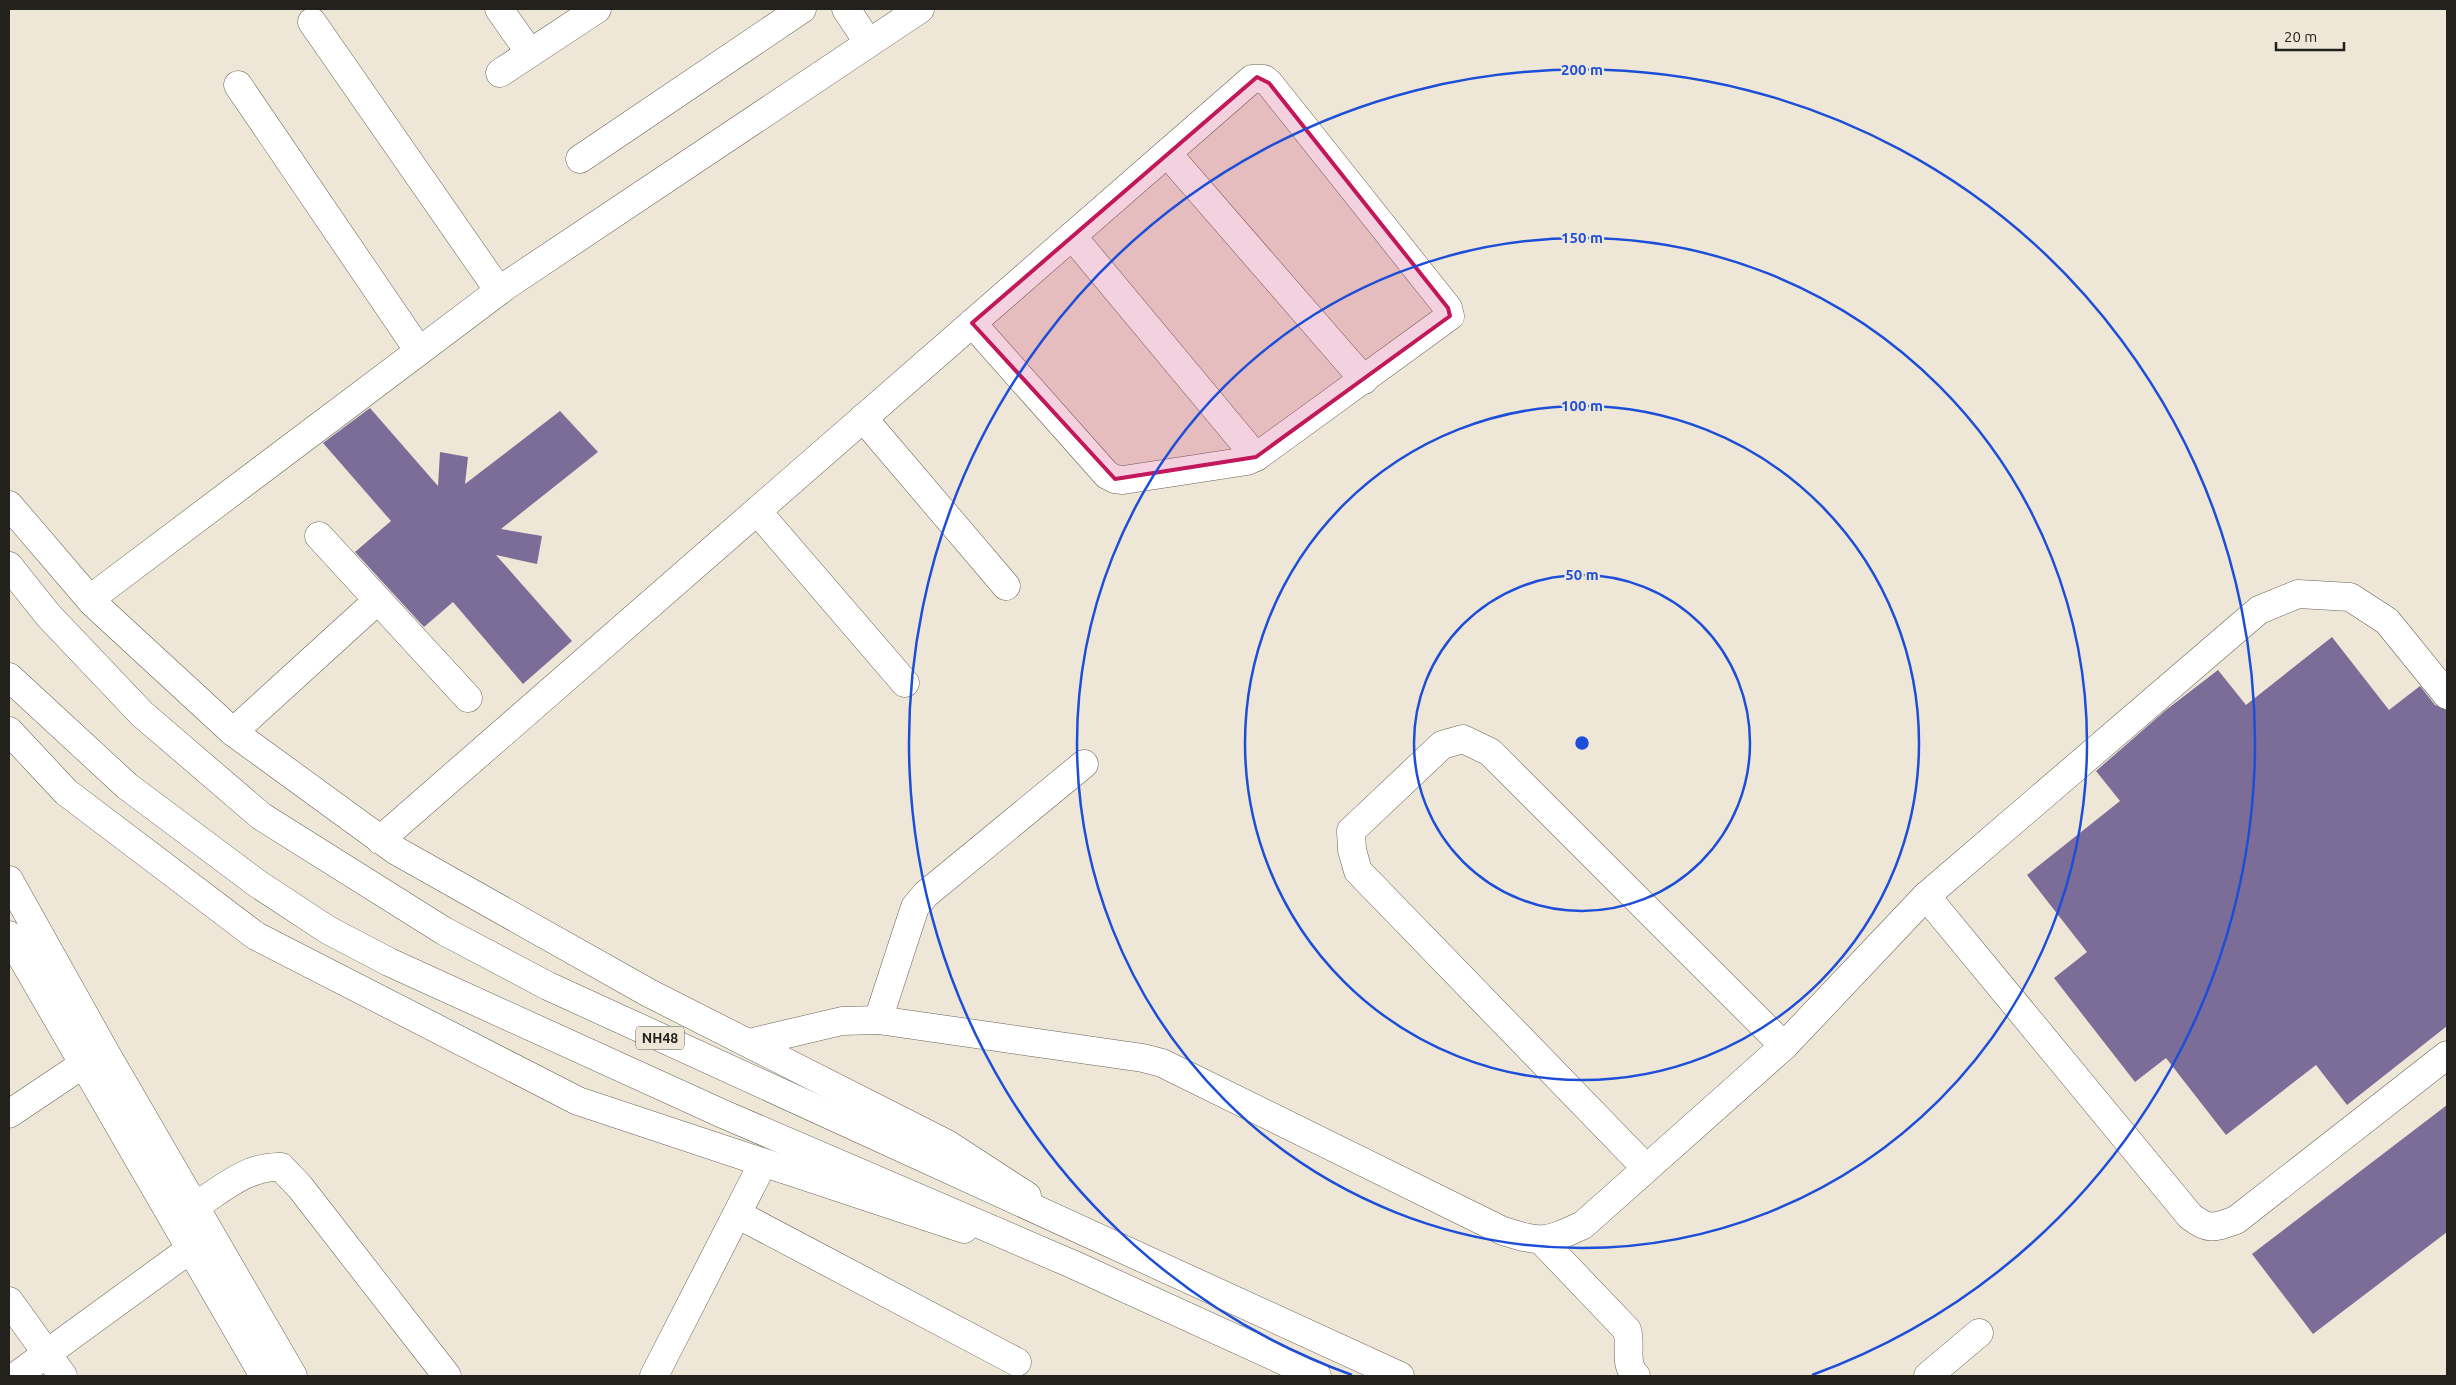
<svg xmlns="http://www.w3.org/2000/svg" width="2456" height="1385" viewBox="0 0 2456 1385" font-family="Ubuntu,sans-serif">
  <rect width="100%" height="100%" fill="#eee7d8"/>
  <g fill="#7c6d98">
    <polygon points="370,408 438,486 440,452 468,457 465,484 560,411 598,452 501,529 542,536 537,564 496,555 572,641 523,684 453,602 424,627 355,552 391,521 323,443"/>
    <polygon points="2332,637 2389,710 2420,686 2435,705 2447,710 2447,1026 2347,1105 2316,1065 2226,1135 2166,1058 2135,1082 2054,978 2087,952 2027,875 2120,801 2096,771 2166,710 2218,670 2246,705"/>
    <polygon points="2447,1105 2447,1232 2313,1334 2252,1254"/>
  </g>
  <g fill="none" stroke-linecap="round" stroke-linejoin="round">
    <defs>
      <g id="minor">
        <polyline points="499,9 530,53"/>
        <polyline points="846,9 868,42"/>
        <polyline points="312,22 499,291"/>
        <polyline points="500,73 597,9"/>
        <polyline points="238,85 419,351"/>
        <polyline points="1167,153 1364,380"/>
        <polyline points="580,159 802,9"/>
        <polyline points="1072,236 1256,457"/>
        <polyline points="863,418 1006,586"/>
        <polyline points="9,505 93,603 233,732 395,850 649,993 947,1144 1027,1196"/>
        <polyline points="757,511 905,683"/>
        <polyline points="319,536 468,698"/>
        <polyline points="90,599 507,285 920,9"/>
        <polyline points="9,731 66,792 256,936 578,1101 964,1229"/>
        <polyline points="233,732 378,600"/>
        <polyline points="380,840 1252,79 1264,79 1269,83 1448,308 1450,316 1256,457 1247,461 1123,480 1115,479 1107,475 972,323"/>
        <polyline points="9,880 104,1050 293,1376"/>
        <polyline points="1926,896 2259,610 2298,594 2350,597 2387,621 2447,695"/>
        <polyline points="9,935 264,1376"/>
        <polyline points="878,1020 915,907 926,894 1084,764"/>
        <path d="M 749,1043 L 842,1021 L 878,1020 L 1143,1058 L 1162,1063 L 1503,1231 C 1543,1243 1544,1243 1583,1225 L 1784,1046 L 1926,896 L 2190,1216 C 2209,1231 2214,1228 2236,1220 L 2447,1055"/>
        <polyline points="9,1114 82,1065"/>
        <polyline points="1646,1168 1358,871 1352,850 1351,831 1442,745 1463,739 1490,752 1784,1046"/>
        <path d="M 194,1207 C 221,1190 248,1165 281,1167 L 300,1187 L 447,1376"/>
        <polyline points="737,1214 1017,1362"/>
        <path d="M 1542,1241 L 1627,1330 C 1632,1346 1623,1363 1636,1376"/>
        <polyline points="9,1301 63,1376"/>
        <polyline points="16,1376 204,1239"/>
        <polyline points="654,1376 763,1163"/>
        <polyline points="1928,1376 1979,1333"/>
      </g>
      <g id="highway">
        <polyline points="9,566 48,615 142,714 261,816 444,931 548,986 1400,1376"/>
        <polyline points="9,677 127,786 258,884 328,930 389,962 723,1114 1072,1264 1317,1376"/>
      </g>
    </defs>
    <use href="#minor" stroke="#696356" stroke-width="29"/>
    <use href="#highway" stroke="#696356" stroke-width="29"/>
    <use href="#minor" stroke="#fff" stroke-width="28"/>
    <use href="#highway" stroke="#fff" stroke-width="28"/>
  </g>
  <path fill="#c2185b" fill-opacity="0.2" stroke="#c2185b" stroke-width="4" stroke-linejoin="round" d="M 1257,77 L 1269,83 L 1448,308 L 1450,316 L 1256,457 L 1115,479 L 972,323 Z"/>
  <g fill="none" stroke="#1d4ed8" stroke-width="2.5">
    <circle cx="1582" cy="743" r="168"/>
    <circle cx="1582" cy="743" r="337"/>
    <circle cx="1582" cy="743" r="505"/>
    <path d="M1352 1375A673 673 0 1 1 1812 1375"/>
  </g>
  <g text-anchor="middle" stroke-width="4.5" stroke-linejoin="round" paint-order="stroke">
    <rect fill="#eee7d8" stroke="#605c54" stroke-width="1" x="636" y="1026.5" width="48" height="23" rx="4"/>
    <g font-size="14" font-weight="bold" fill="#23211b">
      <text x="660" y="1043">NH48</text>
    </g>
  </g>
  <circle cx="1582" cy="743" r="8" fill="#1d4ed8" stroke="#eee7d8" stroke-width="2.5"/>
  <g font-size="15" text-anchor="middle" font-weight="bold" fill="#1d4ed8" stroke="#eee7d8" stroke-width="4.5" stroke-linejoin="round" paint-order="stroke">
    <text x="1582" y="75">200 m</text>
    <text x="1582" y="243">150 m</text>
    <text x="1582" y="411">100 m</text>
    <text x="1582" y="580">50 m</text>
  </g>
  <rect width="2456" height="1385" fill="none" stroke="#23211b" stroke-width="20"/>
  <path d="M2276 42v8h68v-8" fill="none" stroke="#23211b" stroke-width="2.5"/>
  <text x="2284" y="42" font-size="15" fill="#23211b" stroke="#eee7d8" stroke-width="4" paint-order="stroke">20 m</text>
</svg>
